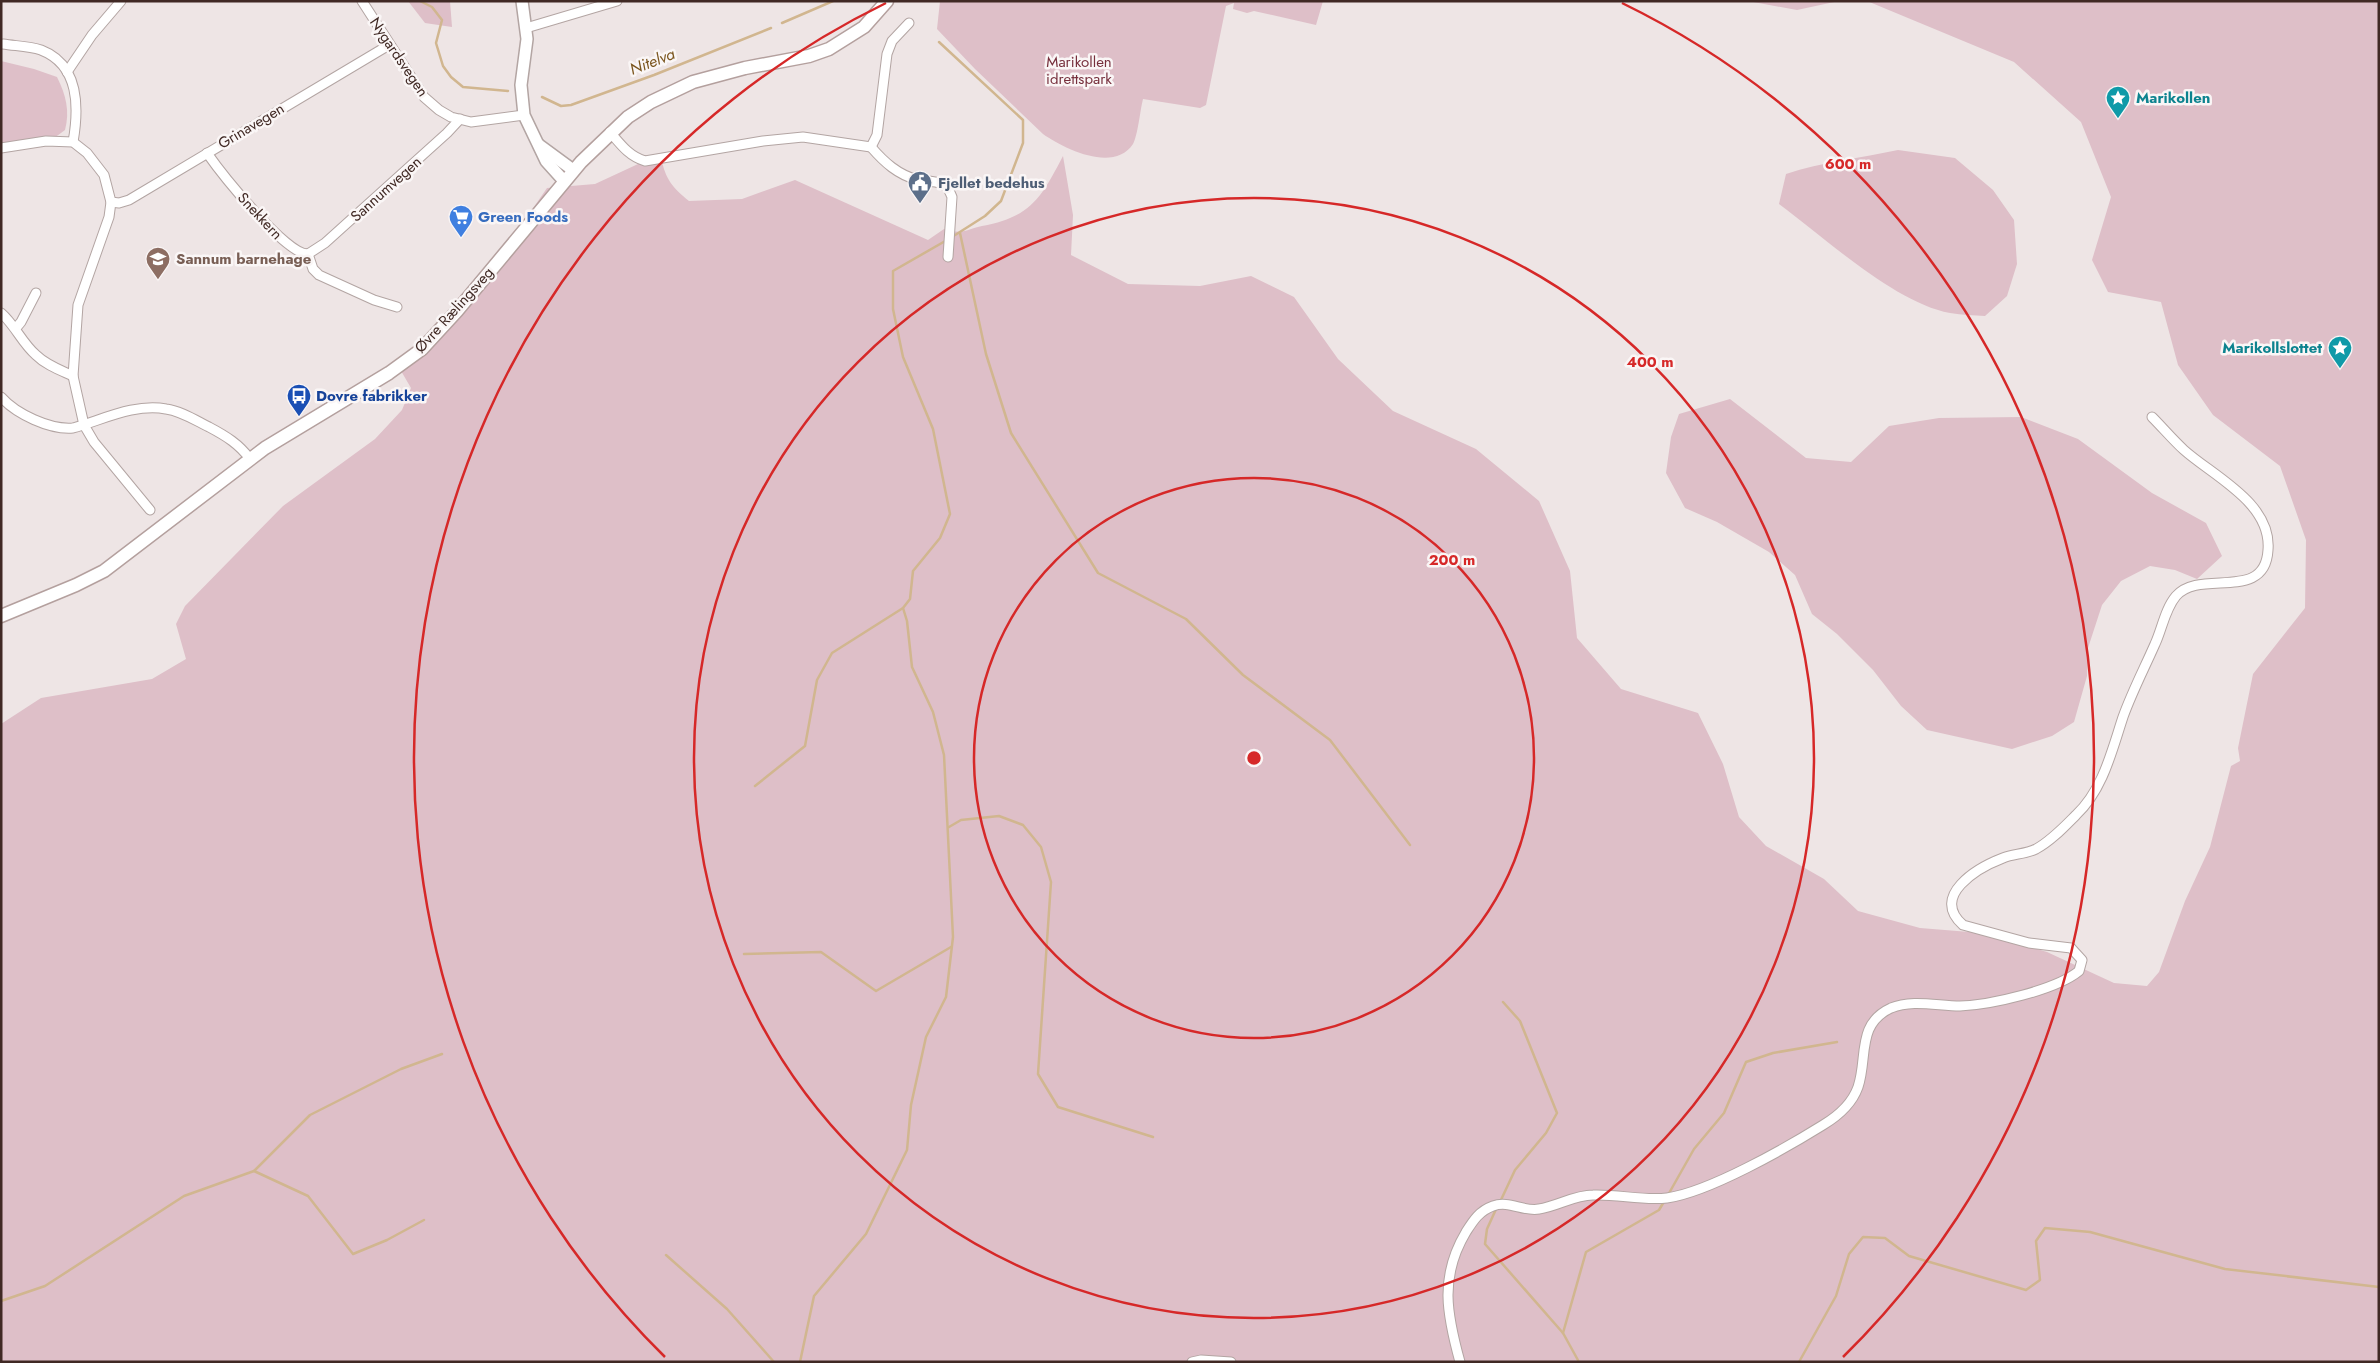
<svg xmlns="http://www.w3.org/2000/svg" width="2380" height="1363" viewBox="0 0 2380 1363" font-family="Jost,sans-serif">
  <rect width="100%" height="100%" fill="#eee5e5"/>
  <g fill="#debfc8">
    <polygon points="408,1 450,1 452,27 425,23"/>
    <path d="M 940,1 L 1323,1 L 1316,25 L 1254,11 L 1247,13 L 1233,9 L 1234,3 L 1226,6 L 1206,105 L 1200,108 L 1143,99 C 1140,111 1138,135 1133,144 C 1114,173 1064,149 1043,134 L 975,69 L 937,29 Z"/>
    <polygon points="1748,1 1839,1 1797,10"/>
    <path d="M 1867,1 L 2379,1 L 2379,1362 L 1,1362 L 1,724 L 41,698 L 152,679 L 186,659 L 176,624 L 185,606 L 283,506 L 375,439 L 402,410 L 411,388 L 397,364 L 449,318 L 472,283 L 527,217 L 547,188 L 595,184 L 651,158 L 661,158 C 666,180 672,187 689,201 L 742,199 L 795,180 L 928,240 L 944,229 C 963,235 964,230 982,226 C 1031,217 1041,198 1063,156 L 1073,215 L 1071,255 L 1128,284 L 1200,286 L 1251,276 L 1294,297 L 1338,359 L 1393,411 L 1476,449 L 1539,501 L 1570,571 L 1577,638 L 1621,689 L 1698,713 L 1723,764 L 1739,817 L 1766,846 L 1824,879 L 1858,911 L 1920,928 L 1982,933 L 2047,952 L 2114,983 L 2147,986 L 2159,972 L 2185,901 L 2210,847 L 2231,766 L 2240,761 L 2238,748 L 2253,674 L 2305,608 L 2306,540 L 2280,466 L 2213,415 L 2178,365 L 2161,302 L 2108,292 L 2092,260 L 2111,197 L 2081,122 L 2014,62 Z"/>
    <path d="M 1,61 L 34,69 L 57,77 C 66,95 70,111 65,130 L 50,141 L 1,152 Z"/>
    <path d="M 1898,150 L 1955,158 L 1993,190 L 2014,220 L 2017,264 L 2007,296 L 1985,316 C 1974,315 1962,315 1950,313 C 1895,303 1825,238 1779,204 L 1786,174 C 1822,162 1861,158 1898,150 Z"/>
    <polygon points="1730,399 1806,458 1851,462 1889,426 1939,418 2021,417 2078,439 2152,493 2206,523 2222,556 2197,579 2175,570 2150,566 2121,581 2102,605 2088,648 2087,676 2074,722 2052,736 2012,749 1927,730 1901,706 1873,670 1837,634 1812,614 1795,575 1769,552 1717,522 1685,508 1666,473 1671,437 1679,414"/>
  </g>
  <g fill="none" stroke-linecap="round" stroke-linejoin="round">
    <g stroke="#d1b68f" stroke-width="2.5">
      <polyline points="420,1 432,7 442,20 436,43 443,66 451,77 463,87 508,91"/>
      <polyline points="782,23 833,1"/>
      <polyline points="939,42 1023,120 1023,143 1001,201 985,216 952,237"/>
      <polyline points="542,97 561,106 571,105 654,75 771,28"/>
      <polyline points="960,233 986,354 1011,433 1098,573 1186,619 1243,675 1330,740 1410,845"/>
      <polyline points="755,786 805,746 817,680 832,653 903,608"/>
      <polyline points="949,827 961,820 999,816 1023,825 1041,847 1051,882 1038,1074 1058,1107 1153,1137"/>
      <polyline points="744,954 821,952 876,991 951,947"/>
      <polyline points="254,1171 308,1196 353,1254 387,1240 424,1220"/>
      <polyline points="1668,1195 1694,1149 1724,1113 1746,1062 1773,1053 1837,1042"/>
      <polyline points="1500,1202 1515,1170 1546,1133 1557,1113 1520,1021 1503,1002"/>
      <polyline points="1497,1207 1487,1229 1485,1244 1563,1333 1579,1362"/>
      <polyline points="666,1255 727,1309 774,1362"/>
      <polyline points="1,1301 45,1286 184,1196 254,1171 310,1115 401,1069 442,1054"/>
      <polyline points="1563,1333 1586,1252 1659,1210 1665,1200"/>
      <polyline points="800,1362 814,1296 866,1234 907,1150 911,1105 926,1037 946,997 953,937 944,755 933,712 912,667 907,621 903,608 910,599 913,571 940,538 950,514 933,429 903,357 893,309 893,271 947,240"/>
      <polyline points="1799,1362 1836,1296 1849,1254 1863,1237 1885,1238 1909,1256 2026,1290 2040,1280 2036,1241 2045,1228 2090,1232 2225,1269 2379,1287"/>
    </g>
    <defs>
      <g id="minor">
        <polyline points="362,1 424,97 439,110 451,117 471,122 524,115"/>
        <polyline points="526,28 617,1"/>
        <path d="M 3,44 C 15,46 29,46 41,50 C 80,65 79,108 73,142"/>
        <polyline points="67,72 92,35 121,1"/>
        <path d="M 610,132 C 621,145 629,156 645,161 L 763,141 L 803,137 L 871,147"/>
        <path d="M 871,147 C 884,162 898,175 918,180 C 929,182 939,180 948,188 L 952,197 L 948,257"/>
        <polyline points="871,147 877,135 887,54 892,41 909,23"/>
        <polyline points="1,148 46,141 73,142 87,153 104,175 111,202 109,217 78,305 73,376 84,425 94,442 150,510"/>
        <path d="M 207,153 C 221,173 286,255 308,254"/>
        <polyline points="111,202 119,203 129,200 389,45"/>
        <polyline points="308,254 325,243 447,133 460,119"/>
        <polyline points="308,254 313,269 319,275 374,300 397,307"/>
        <path d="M 1,313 C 15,325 22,343 36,355 C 46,365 60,370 73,376"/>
        <polyline points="16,328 21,322 36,293"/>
        <path d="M 1,397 C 16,414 50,430 73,428 C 102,420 135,403 166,409 C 181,411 195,420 209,427 C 226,436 239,444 250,459"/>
        <polyline points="1192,1362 1201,1360 1231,1362"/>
        <path d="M 1460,1362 C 1447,1315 1439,1277 1466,1232 C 1473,1221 1479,1211 1493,1206 C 1509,1200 1523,1212 1539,1209 C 1558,1206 1574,1195 1593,1195 C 1618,1194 1643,1201 1667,1198 C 1709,1192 1786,1148 1823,1125 C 1838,1116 1852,1104 1858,1087 C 1868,1058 1856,1024 1891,1008 C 1912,999 1938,1006 1960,1006 C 1990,1005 2056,990 2079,971 L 2082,960 L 2071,948 L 2029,943 L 1963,925 C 1930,896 1977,868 2003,858 C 2013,854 2026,854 2036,849 C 2051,841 2064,827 2076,815 C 2103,790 2112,750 2123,717 C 2132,692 2144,669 2155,644 C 2162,629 2165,609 2176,596 C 2200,568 2265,603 2268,550 C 2272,503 2213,476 2184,450 C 2173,440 2163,428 2152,417"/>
      </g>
      <g id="tertiary">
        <polyline points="522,1 527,39 521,85 524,115 546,161 564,181"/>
        <polyline points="539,145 573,170"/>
      </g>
      <polyline id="secondary" points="1,616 76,585 104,571 265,448 389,373 422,349 457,311 581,162 628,117 651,102 693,82 745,68 809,56 829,49 864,27 887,1"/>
    </defs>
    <use href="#minor" stroke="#b3a5a3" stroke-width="11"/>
    <use href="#tertiary" stroke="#b3a5a3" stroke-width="14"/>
    <use href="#secondary" stroke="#b4a09e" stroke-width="15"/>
    <use href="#minor" stroke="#fff" stroke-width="9"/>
    <use href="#tertiary" stroke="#fff" stroke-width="11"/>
    <use href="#secondary" stroke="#fff" stroke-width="12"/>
  </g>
  <g fill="none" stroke="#d62828" stroke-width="2.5">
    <circle cx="1254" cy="758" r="280"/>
    <circle cx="1254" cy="758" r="560"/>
    <path d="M665 1357A840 840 0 0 1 886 3M1622 3A840 840 0 0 1 1843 1357"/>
  </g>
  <defs>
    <symbol id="sight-pin" viewBox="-11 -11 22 30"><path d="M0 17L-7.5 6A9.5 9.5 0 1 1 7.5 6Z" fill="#0f9aa8" stroke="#faf6f6"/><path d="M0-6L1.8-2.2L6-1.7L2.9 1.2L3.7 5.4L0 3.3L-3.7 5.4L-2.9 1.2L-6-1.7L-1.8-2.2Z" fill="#fff"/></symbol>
    <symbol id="civic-pin" viewBox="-11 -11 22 30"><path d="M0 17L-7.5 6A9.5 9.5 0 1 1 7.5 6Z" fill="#5c6f8a" stroke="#faf6f6"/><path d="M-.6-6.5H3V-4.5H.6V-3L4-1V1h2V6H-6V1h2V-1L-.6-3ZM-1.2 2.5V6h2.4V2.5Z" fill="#fff"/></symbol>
    <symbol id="supermarket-pin" viewBox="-11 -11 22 30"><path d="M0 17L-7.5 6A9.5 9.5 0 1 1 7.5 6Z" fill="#3f7fe0" stroke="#faf6f6"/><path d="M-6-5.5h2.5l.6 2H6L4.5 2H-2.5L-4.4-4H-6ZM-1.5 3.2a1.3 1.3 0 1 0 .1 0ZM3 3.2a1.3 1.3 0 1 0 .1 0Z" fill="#fff"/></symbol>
    <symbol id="school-pin" viewBox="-11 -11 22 30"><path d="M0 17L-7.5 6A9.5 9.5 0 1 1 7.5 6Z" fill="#8d6e63" stroke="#faf6f6"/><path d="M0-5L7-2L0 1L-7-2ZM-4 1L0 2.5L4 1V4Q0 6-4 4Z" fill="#fff"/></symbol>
    <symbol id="bus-pin" viewBox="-11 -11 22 30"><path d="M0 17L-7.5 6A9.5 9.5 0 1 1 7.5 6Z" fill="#1a4fb4" stroke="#faf6f6"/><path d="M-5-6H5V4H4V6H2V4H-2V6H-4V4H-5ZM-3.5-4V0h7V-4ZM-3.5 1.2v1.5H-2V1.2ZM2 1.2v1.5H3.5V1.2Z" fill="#fff"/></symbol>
  </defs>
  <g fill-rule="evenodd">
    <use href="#sight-pin" x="2104" y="84" width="28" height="38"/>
    <use href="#civic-pin" x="906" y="169" width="28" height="38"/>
    <use href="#supermarket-pin" x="447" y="203" width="28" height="38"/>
    <use href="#school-pin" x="144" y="245" width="28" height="38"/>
    <use href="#sight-pin" x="2326" y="334" width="28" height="38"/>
    <use href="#bus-pin" x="285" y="382" width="28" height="38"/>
  </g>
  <g text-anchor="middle" stroke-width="5" stroke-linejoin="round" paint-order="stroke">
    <g font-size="15" fill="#402924" stroke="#faf6f6">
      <text transform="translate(399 57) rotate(56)" y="5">Nygardsvegen</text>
      <text transform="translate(251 126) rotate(-31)" y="5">Grinavegen</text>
      <text transform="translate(386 189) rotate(-42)" y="5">Sannumvegen</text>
      <text transform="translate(260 216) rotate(47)" y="5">Snekkern</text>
      <text transform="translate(454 310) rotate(-48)" y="5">Øvre Rælingsveg</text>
    </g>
    <g font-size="15" fill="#762f3c" stroke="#faf6f6">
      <text x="1079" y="67">Marikollen<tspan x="1079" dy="17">idrettspark</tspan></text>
    </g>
    <g font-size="15" font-weight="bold" fill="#0d838f" stroke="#faf6f6" text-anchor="start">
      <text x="2136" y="103">Marikollen</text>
      <text x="2322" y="353" text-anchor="end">Marikollslottet</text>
    </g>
    <g font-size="15" font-weight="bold" fill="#4e5e75" stroke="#faf6f6" text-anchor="start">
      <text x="938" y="188">Fjellet bedehus</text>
    </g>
    <g font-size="15" font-weight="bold" fill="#366cbe" stroke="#faf6f6" text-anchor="start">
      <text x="478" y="222">Green Foods</text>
    </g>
    <g font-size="15" font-weight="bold" fill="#785e54" stroke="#faf6f6" text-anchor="start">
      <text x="176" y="264">Sannum barnehage</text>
    </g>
    <g font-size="15" font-weight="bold" fill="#164399" stroke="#faf6f6" text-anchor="start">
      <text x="316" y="401">Dovre fabrikker</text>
    </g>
    <g font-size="16" font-style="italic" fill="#7b561f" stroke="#faf6f6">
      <text transform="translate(652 61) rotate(-21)" y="6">Nitelva</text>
    </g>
  </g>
  <circle cx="1254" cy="758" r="8" fill="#d62828" stroke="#faf6f6" stroke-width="2.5"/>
  <g font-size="15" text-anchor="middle" font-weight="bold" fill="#d62828" stroke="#faf6f6" stroke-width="5" stroke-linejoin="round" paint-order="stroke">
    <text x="1848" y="169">600 m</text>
    <text x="1650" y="367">400 m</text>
    <text x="1452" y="565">200 m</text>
  </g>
  <rect width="2380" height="1363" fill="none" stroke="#402924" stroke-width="5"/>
</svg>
